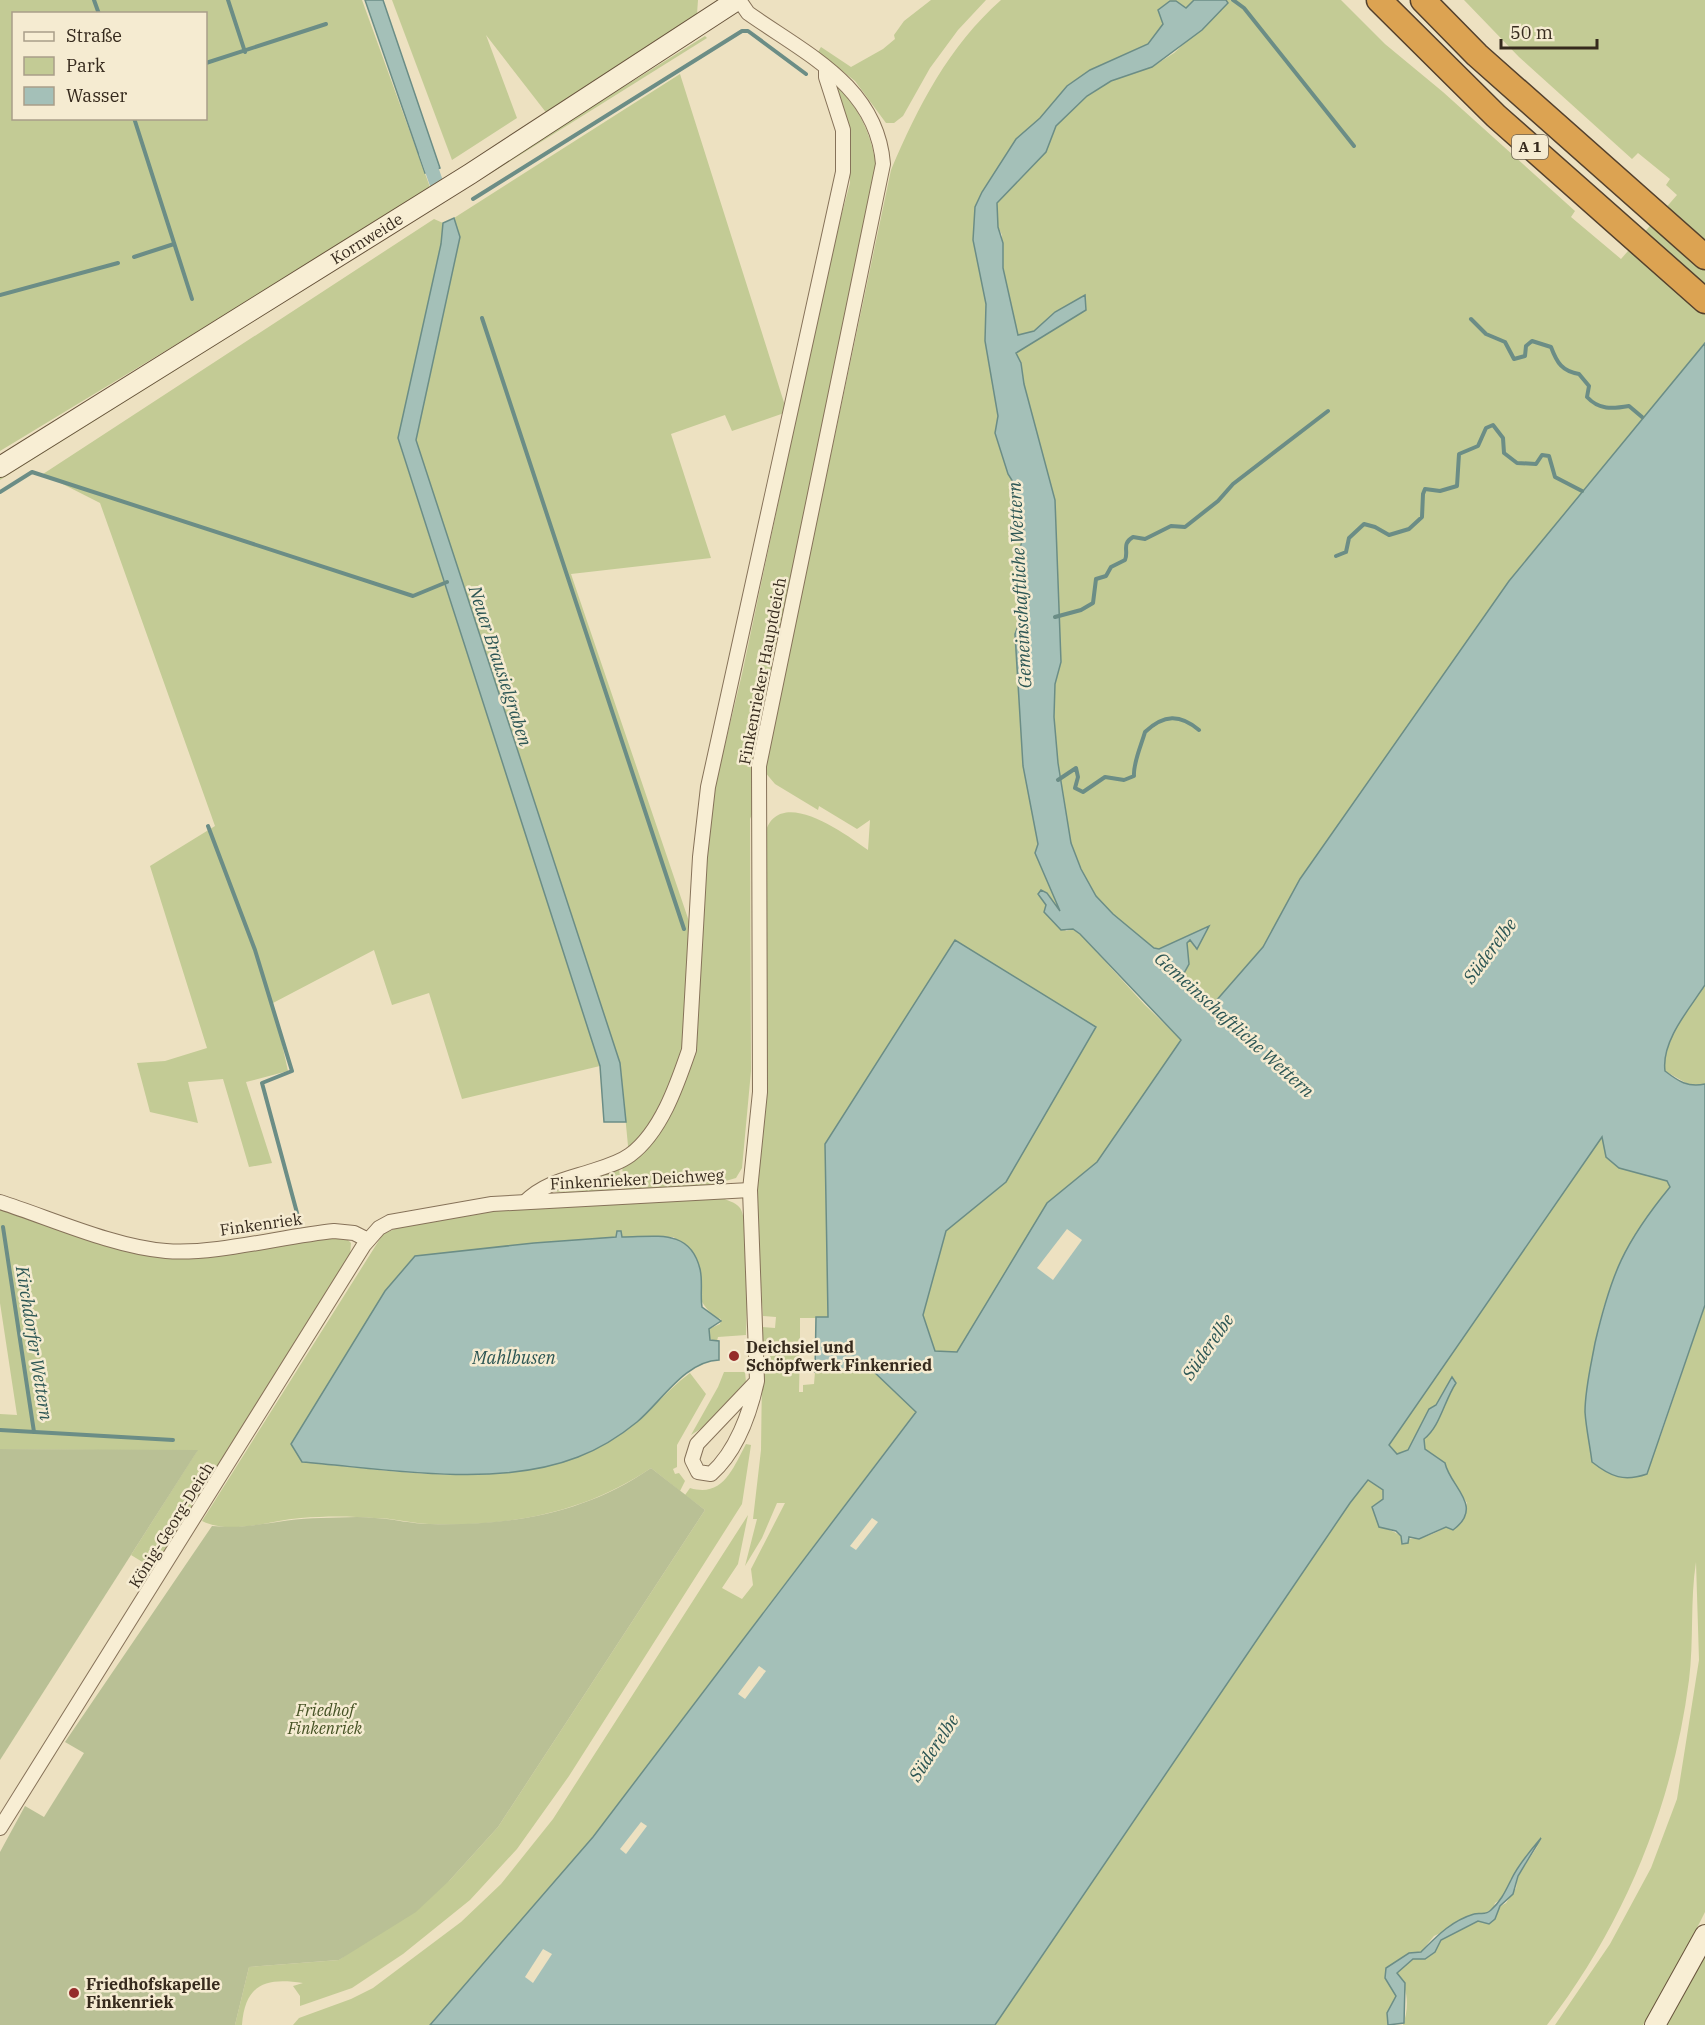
<svg xmlns="http://www.w3.org/2000/svg" width="1705" height="2025" viewBox="0 0 1705 2025" font-family="'IBM Plex Serif',serif">
  <rect width="100%" height="100%" fill="#ede1c1"/>
  <g fill="#c3cb95" fill-rule="evenodd">
    <path d="M 0,0 L 362,0 L 431,190 L 0,451 ZM 14,14 L 206,14 L 206,118 L 14,118 Z"/>
    <polygon points="392,0 698,0 697,14 548,115 486,35 517,118 452,160"/>
    <polygon points="931,0 986,0 958,30 930,68 903,116 894,123 886,123 855,81 818,52 821,47 851,67 883,49 895,39 894,35 904,21"/>
    <path d="M 1001,0 L 1194,0 L 1186,8 C 1174,0 1169,0 1158,10 L 1163,24 L 1148,44 L 1090,70 L 1067,86 L 1040,118 L 1016,139 L 982,192 L 975,207 L 973,240 L 986,304 L 985,341 L 998,416 L 995,433 L 1008,474 L 1018,490 L 1012,502 L 1014,515 L 1023,517 L 1024,534 L 1017,559 L 1026,571 L 1023,612 L 1015,634 L 1023,766 L 1038,844 L 1035,853 L 1061,911 L 1052,900 L 1040,897 L 1066,931 L 1073,929 L 1080,934 L 1144,1004 L 1181,1040 L 1097,1162 L 1047,1203 L 957,1352 L 935,1351 L 923,1315 L 946,1231 L 1006,1182 L 825,1144 L 829,1318 L 800,1318 L 800,1342 L 763,1341 L 762,1327 L 775,1328 L 776,1317 L 763,1316 L 757,1230 L 757,1172 L 765,834 C 778,784 845,834 868,850 L 870,820 L 857,829 L 819,806 L 818,810 L 775,784 L 764,771 L 891,170 C 918,106 949,46 1001,0 Z"/>
    <polygon points="1226,0 1341,0 1385,44 1443,92 1575,211 1571,217 1621,259 1677,195 1666,185 1670,179 1638,153 1632,159 1519,57 1464,0 1705,0 1705,343 1509,581 1300,879 1263,947 1215,1002 1194,990 1182,978 1189,964 1187,943 1190,939 1195,948 1209,926 1159,949 1154,949 1113,914 1096,896 1081,869 1071,843 1058,763 1054,717 1055,684 1061,662 1055,500 1024,384 1021,363 1016,353 1086,310 1085,296 1055,312 1034,331 1018,335 1003,268 1002,235 998,227 997,203 1046,152 1056,126 1087,96 1111,81 1152,67 1174,53 1228,3"/>
    <polygon points="705,36 707,38 0,480 0,476"/>
    <polygon points="680,74 787,412 732,431 725,415 671,434 711,558 571,574 695,939 679,1080 629,1156 620,1063 416,440 460,237 454,218"/>
    <path d="M 836,84 C 861,111 872,135 877,171 L 756,746 L 754,809 L 750,819 L 751,1071 L 742,1168 L 736,1178 L 722,1182 L 722,1186 L 624,1191 L 622,1164 L 678,1092 L 698,952 L 711,803 L 742,674 L 831,254 L 850,183 L 850,129 L 834,87 Z"/>
    <polygon points="434,219 443,223 441,244 398,439 600,1066 462,1099 429,993 392,1005 374,950 273,1003 288,1071 246,1082 272,1163 249,1167 223,1079 188,1082 198,1123 150,1112 137,1063 165,1061 207,1048 150,866 215,826 100,503 43,474"/>
    <path d="M 1705,985 L 1705,1084 L 1693,1087 L 1665,1071 C 1661,1041 1690,1008 1705,985 Z"/>
    <path d="M 1602,1137 L 1605,1145 L 1646,1176 L 1667,1181 L 1670,1187 C 1609,1261 1596,1318 1585,1411 L 1660,1438 L 1705,1305 L 1705,1912 L 1667,1988 L 1643,2025 L 1555,2025 L 1610,1944 L 1651,1868 L 1677,1799 L 1699,1660 L 1696,1562 C 1690,1600 1694,1641 1689,1680 C 1673,1805 1624,1925 1547,2025 L 1403,2025 C 1409,2008 1409,1987 1396,1973 L 1413,1959 L 1425,1959 L 1435,1952 L 1441,1940 L 1506,1903 L 1516,1888 L 1518,1876 L 1539,1844 L 1511,1880 L 1505,1896 L 1495,1903 L 1493,1909 L 1434,1936 L 1421,1952 L 1409,1953 L 1385,1978 L 1396,1996 L 1387,2013 L 1388,2025 L 995,2025 L 1350,1503 L 1369,1480 L 1383,1490 L 1379,1527 C 1389,1529 1393,1531 1401,1536 C 1419,1546 1446,1527 1462,1518 L 1467,1503 L 1448,1475 L 1445,1463 L 1425,1449 L 1424,1439 C 1438,1422 1443,1402 1455,1383 L 1452,1378 L 1436,1405 L 1429,1409 L 1408,1450 L 1397,1454 L 1389,1445 Z"/>
    <polygon points="619,1165 620,1180 612,1180 613,1191 548,1192"/>
    <path d="M 722,1197 C 726,1201 735,1201 740,1208 C 750,1221 747,1314 746,1335 L 718,1337 L 717,1341 L 709,1339 L 709,1329 L 720,1324 L 721,1319 C 699,1314 683,1258 674,1237 L 622,1237 L 621,1231 L 616,1237 L 534,1243 L 291,1444 L 302,1462 C 404,1471 522,1495 614,1439 C 643,1421 663,1393 690,1373 L 706,1394 L 677,1445 L 677,1467 L 673,1469 L 675,1474 L 679,1473 L 685,1481 L 680,1491 L 651,1468 C 585,1513 508,1527 429,1524 C 411,1523 393,1518 374,1518 C 351,1516 325,1516 301,1518 C 268,1520 234,1536 202,1521 L 383,1234 L 397,1228 L 481,1211 Z"/>
    <polygon points="0,1208 149,1253 323,1237 345,1237 351,1243 350,1256 154,1569 131,1555 197,1451 0,1449 0,1414 17,1415 0,1303"/>
    <polygon points="775,1347 800,1348 799,1392 803,1392 803,1385 814,1384 815,1372 872,1370 916,1411 593,1837 430,2025 293,2025 299,2018 351,1999 373,1988 461,1922 501,1884 553,1819 748,1515 738,1564 722,1588 742,1599 753,1585 751,1569 785,1503 777,1503 762,1538 745,1566 757,1519 753,1519 761,1450 762,1374 768,1373 768,1356 775,1356"/>
    <polygon points="724,1372 745,1372 746,1382 705,1426 691,1435 718,1387"/>
    <path d="M 746,1444 L 751,1445 L 742,1504 L 569,1776 L 517,1849 L 470,1900 L 403,1954 L 352,1988 L 300,2006 L 300,1996 L 293,1986 L 303,1983 C 266,1977 245,1984 242,2025 L 235,2025 L 249,1967 L 339,1960 L 450,1880 L 498,1827 L 705,1510 L 685,1495 L 690,1488 C 723,1498 733,1468 746,1444 Z"/>
    <polygon points="1705,1950 1705,2025 1663,2025"/>
  </g>
  <g fill="#b9c095">
    <polygon points="0,1449 198,1450 0,1760"/>
    <path d="M 651,1468 L 705,1510 L 498,1827 L 450,1880 L 416,1912 L 339,1960 L 249,1967 L 235,2025 L 0,2025 L 0,1852 L 25,1806 L 44,1817 L 84,1753 L 65,1742 L 212,1526 C 249,1530 284,1518 321,1518 C 339,1518 357,1516 375,1518 C 394,1519 412,1524 430,1524 C 509,1526 585,1514 651,1468 Z"/>
  </g>
  <g fill="#a4c0b8" stroke="#6b8d86" stroke-width="1.5">
    <polygon points="365,0 383,0 440,168 425,173"/>
    <path d="M 1194,0 L 1226,0 L 1228,3 L 1202,30 L 1152,67 L 1111,81 L 1087,96 L 1056,126 L 1046,152 L 997,203 L 998,227 L 1003,243 L 1003,268 L 1018,335 L 1034,331 L 1055,312 L 1085,295 L 1086,310 L 1016,353 L 1021,363 L 1024,384 L 1055,500 L 1061,662 L 1055,684 L 1054,717 L 1058,763 L 1071,843 L 1081,869 L 1096,896 L 1113,914 L 1154,948 L 1159,949 L 1209,926 L 1197,949 L 1190,940 L 1187,943 L 1189,964 L 1182,977 L 1194,990 L 1215,1002 L 1263,947 L 1300,879 L 1509,581 L 1705,343 L 1705,985 C 1690,1008 1661,1041 1665,1071 C 1678,1081 1688,1088 1705,1084 L 1705,1305 L 1647,1474 C 1624,1482 1611,1477 1592,1462 C 1590,1446 1586,1428 1585,1412 C 1585,1389 1591,1365 1595,1343 C 1611,1274 1624,1243 1670,1187 L 1667,1181 L 1619,1168 L 1606,1157 L 1602,1137 L 1389,1445 L 1397,1454 L 1408,1450 L 1429,1409 L 1436,1405 L 1452,1377 L 1456,1383 C 1444,1401 1440,1427 1424,1439 L 1425,1449 L 1445,1463 C 1450,1487 1485,1506 1453,1530 L 1446,1527 L 1419,1539 L 1409,1537 L 1408,1543 L 1402,1544 L 1401,1536 L 1396,1531 L 1379,1527 L 1372,1507 L 1383,1499 L 1383,1490 L 1368,1480 L 1350,1503 L 995,2025 L 430,2025 L 593,1837 L 916,1412 L 872,1370 L 815,1372 L 816,1317 L 828,1317 L 825,1144 L 955,940 L 1096,1027 L 1006,1182 L 946,1231 L 923,1315 L 935,1351 L 957,1352 L 1047,1203 L 1097,1162 L 1181,1040 L 1080,934 L 1073,929 L 1061,930 L 1044,912 L 1046,905 L 1038,894 L 1041,890 L 1047,893 L 1060,911 L 1035,853 L 1038,844 L 1023,766 L 1015,634 L 1023,612 L 1026,571 L 1017,559 L 1024,534 L 1023,517 L 1014,516 L 1012,502 L 1018,490 L 1008,474 L 995,433 L 998,416 L 985,341 L 986,304 L 973,240 L 975,207 L 982,192 L 1016,139 L 1040,118 L 1067,86 L 1090,70 L 1148,44 L 1163,24 L 1158,10 L 1170,1 L 1176,1 L 1186,8 Z"/>
    <polygon points="454,218 460,237 416,440 620,1063 626,1122 604,1122 600,1066 398,438 441,244 443,223"/>
    <path d="M 617,1231 L 621,1231 L 622,1237 C 656,1237 690,1228 700,1269 C 703,1281 700,1295 702,1307 L 721,1321 L 709,1329 L 710,1340 L 719,1341 L 719,1360 C 685,1361 661,1402 637,1422 C 620,1436 599,1449 578,1457 C 496,1489 388,1469 302,1462 L 291,1444 L 385,1291 L 415,1256 L 534,1243 L 616,1237 Z"/>
    <path d="M 1541,1838 L 1518,1876 L 1513,1894 L 1500,1906 L 1495,1919 L 1489,1924 L 1478,1921 L 1441,1940 L 1435,1952 L 1425,1959 L 1413,1959 L 1397,1973 L 1405,1983 L 1404,2023 L 1388,2025 L 1387,2013 L 1396,1996 L 1385,1978 L 1386,1968 L 1409,1953 L 1421,1952 C 1437,1936 1451,1921 1474,1914 C 1480,1912 1485,1916 1491,1910 C 1501,1901 1505,1892 1511,1880 C 1518,1865 1530,1851 1541,1838 Z"/>
  </g>
  <g fill="#ede1c1">
    <polygon points="1067,1229 1082,1240 1053,1280 1037,1268"/>
    <polygon points="872,1518 878,1522 856,1550 850,1546"/>
    <polygon points="759,1666 766,1671 745,1699 738,1694"/>
    <polygon points="641,1822 647,1826 626,1854 620,1849"/>
    <polygon points="543,1949 552,1954 533,1983 525,1977"/>
  </g>
  <g fill="none" stroke-linecap="round" stroke-linejoin="round">
    <g stroke="#6b8d86" stroke-width="4">
      <polyline points="94,0 99,14"/>
      <polyline points="228,0 245,52"/>
      <polyline points="1233,0 1244,8 1354,146"/>
      <polyline points="206,63 326,24"/>
      <polyline points="134,118 192,299"/>
      <polyline points="473,199 742,31 748,31 806,74"/>
      <polyline points="134,257 174,244"/>
      <polyline points="0,295 118,263"/>
      <polyline points="482,318 684,929"/>
      <path d="M 1471,319 L 1486,334 L 1505,342 L 1514,359 L 1525,356 L 1526,346 L 1532,341 L 1551,347 C 1557,363 1562,371 1579,374 L 1589,386 L 1587,397 C 1599,410 1612,409 1629,406 L 1642,417"/>
      <polyline points="0,492 32,472 413,596 447,582"/>
      <polyline points="1336,556 1346,552 1349,538 1364,524 1375,527 1389,535 1409,529 1422,517 1423,494 1425,489 1440,491 1457,486 1459,454 1478,446 1486,428 1493,425 1503,438 1504,453 1517,463 1536,464 1542,455 1549,456 1555,477 1582,491"/>
      <path d="M 1055,617 L 1081,610 L 1093,603 L 1096,579 L 1106,576 L 1111,567 L 1125,560 C 1129,551 1121,544 1133,537 L 1145,539 L 1171,526 L 1185,527 L 1218,501 L 1233,484 L 1328,411"/>
      <path d="M 1058,780 L 1076,768 L 1078,777 L 1075,788 L 1083,792 L 1105,777 L 1124,780 L 1134,776 C 1133,763 1141,746 1145,732 C 1164,714 1180,714 1199,730"/>
      <polyline points="208,826 255,950 292,1071 262,1083 300,1224"/>
      <polyline points="3,1227 34,1432"/>
      <polyline points="0,1430 173,1440"/>
    </g>
    <polyline stroke="#a4c0b8" stroke-width="14" points="426,153 436,182"/>
    <defs>
      <g id="street">
        <path d="M 739,0 L 748,13 C 806,54 877,86 883,164 L 759,766 L 760,1092 L 750,1190 L 757,1381 C 750,1413 736,1452 711,1474 L 698,1472 L 692,1460 L 697,1444 L 757,1381"/>
        <path d="M 0,1202 C 50,1218 114,1247 166,1251 C 215,1255 283,1236 334,1231 L 354,1233 L 368,1240"/>
        <path d="M 525,1202 C 544,1183 567,1179 592,1171 C 605,1167 619,1163 630,1155 C 661,1132 677,1085 689,1050 L 700,857 L 708,787 L 843,172 L 843,130 L 826,77 L 826,68"/>
        <polyline points="0,1828 364,1245 379,1228 390,1222 492,1204 750,1190"/>
      </g>
      <g id="secondary">
        <path id="s1" d="M 0,467 L 470,174 L 737,0"/>
        <polyline points="1655,2025 1705,1935"/>
      </g>
      <g id="highway">
        <polyline points="1379,0 1496,116 1705,301"/>
        <polyline points="1423,0 1477,55 1705,257"/>
      </g>
    </defs>
    <use href="#street" stroke="#867259" stroke-width="16"/>
    <use href="#secondary" stroke="#68543c" stroke-width="22"/>
    <use href="#highway" stroke="#54412d" stroke-width="27"/>
    <use href="#street" stroke="#f8eed4" stroke-width="14"/>
    <use href="#secondary" stroke="#f8eed4" stroke-width="20"/>
    <use href="#highway" stroke="#dca352" stroke-width="24"/>
  </g>
  <g fill="#952c2a" stroke="#f5ebd1" stroke-width="2">
    <circle cx="734" cy="1356" r="6"/>
    <circle cx="74" cy="1993" r="6"/>
  </g>
  <g text-anchor="middle" stroke-width="5" stroke-linejoin="round" paint-order="stroke">
    <rect fill="#f5ebd1" stroke="#6f6453" stroke-width="1.5" x="1512" y="135" width="36" height="24" rx="4.5"/>
    <g font-size="15" font-weight="bold" fill="#362a1d">
      <text x="1530" y="152">A 1</text>
    </g>
    <g font-size="16" fill="#362a1d" stroke="#f5ebd1">
      <text dy="6" stroke="none"><textPath href="#s1" startOffset="432">Kornweide</textPath></text>
      <text transform="translate(762 671) rotate(-79)" y="6">Finkenrieker Hauptdeich</text>
      <text transform="translate(637 1179) rotate(-3)" y="6">Finkenrieker Deichweg</text>
      <text transform="translate(261 1224) rotate(-8)" y="6">Finkenriek</text>
      <text transform="translate(171 1525) rotate(-58)" y="6">König-Georg-Deich</text>
    </g>
    <g font-size="16" font-weight="bold" fill="#362a1d" stroke="#f5ebd1" text-anchor="start">
      <text x="746" y="1353">Deichsiel und<tspan x="746" dy="18">Schöpfwerk Finkenried</tspan></text>
      <text x="86" y="1990">Friedhofskapelle<tspan x="86" dy="18">Finkenriek</tspan></text>
    </g>
    <g font-size="16" font-style="italic" fill="#455224" stroke="#f5ebd1">
      <text x="325" y="1716">Friedhof<tspan x="325" dy="18">Finkenriek</tspan></text>
    </g>
    <g font-size="18" font-style="italic" fill="#2c5654" stroke="#f5ebd1">
      <text transform="translate(1020 585) rotate(-93)" y="6">Gemeinschaftliche Wettern</text>
      <text transform="translate(500 666) rotate(72)" y="6">Neuer Brausielgraben</text>
      <text transform="translate(1490 951) rotate(-53)" y="6">Süderelbe</text>
      <text transform="translate(1234 1025) rotate(42)" y="6">Gemeinschaftliche Wettern</text>
      <text transform="translate(34 1343) rotate(81)" y="6">Kirchdorfer Wettern</text>
      <text transform="translate(1208 1347) rotate(-55)" y="6">Süderelbe</text>
      <text x="514" y="1364">Mahlbusen</text>
      <text transform="translate(934 1748) rotate(-57)" y="6">Süderelbe</text>
    </g>
  </g>
  <rect x="12" y="12" width="195" height="108" fill="#f5ebd1" stroke="#a99e89" stroke-width="1.5"/>
  <rect x="24" y="32" width="30" height="9" fill="#f8eed4" stroke="#a99e89" stroke-width="1.5"/>
  <text x="66" y="42" font-size="18" fill="#362a1d">Straße</text>
  <rect x="24" y="57" width="30" height="18" fill="#c3cb95" stroke="#a99e89" stroke-width="1.5"/>
  <text x="66" y="72" font-size="18" fill="#362a1d">Park</text>
  <rect x="24" y="87" width="30" height="18" fill="#a4c0b8" stroke="#a99e89" stroke-width="1.5"/>
  <text x="66" y="102" font-size="18" fill="#362a1d">Wasser</text>
  <path d="M1501 39v9h96v-9" fill="none" stroke="#362a1d" stroke-width="3"/>
  <text x="1510" y="39" font-size="18" fill="#362a1d" stroke="#f5ebd1" stroke-width="4.5" paint-order="stroke">50 m</text>
</svg>
